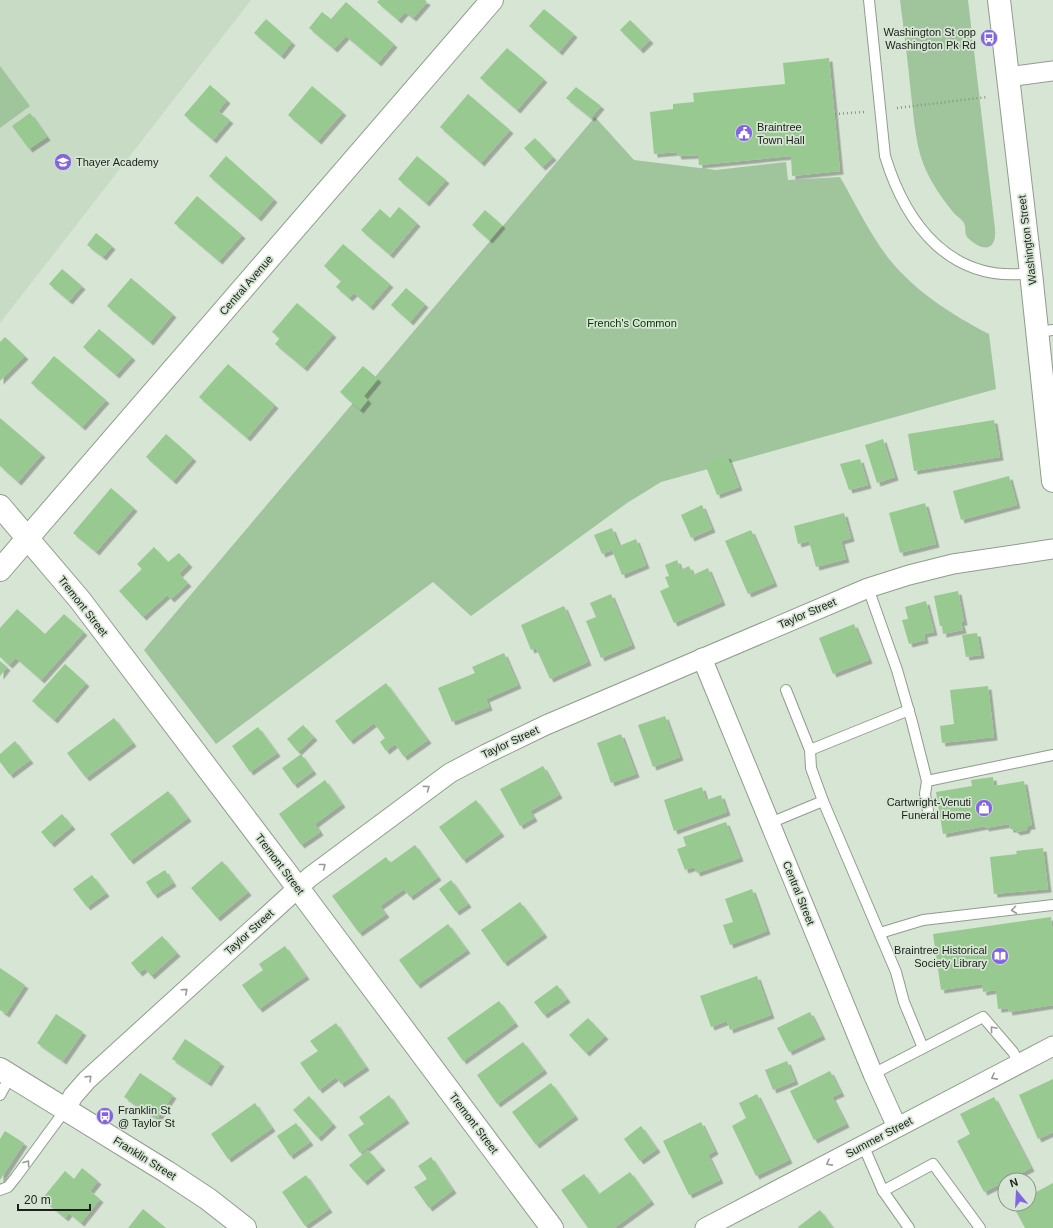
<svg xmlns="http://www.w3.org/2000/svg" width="1053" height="1228" viewBox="0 0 1053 1228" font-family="Helvetica,sans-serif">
  <defs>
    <filter id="shadow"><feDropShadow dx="3.5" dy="3.5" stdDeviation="0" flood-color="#0004"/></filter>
  </defs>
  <rect width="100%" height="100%" fill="#d6e5d4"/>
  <polygon fill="#c7dbc5" points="0,0 251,0 0,323"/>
  <g fill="#a0c49b">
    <path d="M 900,0 L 968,0 L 995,229 C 997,251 983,252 969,239 C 963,234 967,228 964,223 C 962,219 956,216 953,212 C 941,197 930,181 923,163 C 915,141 914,117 911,94 C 908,63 904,31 900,0 Z"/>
    <polygon points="0,66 30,106 0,128"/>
    <path d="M 595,117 L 634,160 L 716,170 L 786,162 L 788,180 L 840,177 C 856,205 870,234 889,259 C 916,292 952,315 989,334 L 996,389 L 661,482 L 627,503 L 471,616 L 433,582 L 216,744 L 144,650 Z"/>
  </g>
  <g fill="#97c990" filter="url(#shadow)">
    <polygon points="379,0 425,0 427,2 413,18 405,12 398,20 377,2"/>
    <polygon points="346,2 394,44 378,63 346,36 334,49 309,28 322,12 331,19"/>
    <polygon points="544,9 574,34 559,52 529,26"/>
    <polygon points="266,19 292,42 281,56 254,33"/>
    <polygon points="630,20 650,40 640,50 620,30"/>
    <polygon points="507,48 544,79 517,110 480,78"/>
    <polygon points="829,58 840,171 792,176 791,156 699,165 698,155 678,156 677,152 654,154 650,112 673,109 673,104 694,102 693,93 785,84 783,63"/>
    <polygon points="210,85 227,100 218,111 230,120 213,140 184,115"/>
    <polygon points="312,86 343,112 318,141 288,115"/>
    <polygon points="576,87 601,106 591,118 566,98"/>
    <polygon points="468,94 510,130 481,163 440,127"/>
    <polygon points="30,113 47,137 29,149 12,126"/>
    <polygon points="535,138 553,157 542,167 524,148"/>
    <polygon points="226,156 274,199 258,218 209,176"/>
    <polygon points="417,156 446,180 426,203 398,179"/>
    <polygon points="197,196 242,235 219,261 174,223"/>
    <polygon points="399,207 417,223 390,255 361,230 380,209 390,218"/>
    <polygon points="485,210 502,225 489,240 472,225"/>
    <polygon points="96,233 112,246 103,257 87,245"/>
    <polygon points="343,244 390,284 370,307 354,293 349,298 336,287 341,281 324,266"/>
    <polygon points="62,269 82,286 69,301 49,284"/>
    <polygon points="131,278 173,314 150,342 107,306"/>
    <polygon points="406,288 425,304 410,322 391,305"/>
    <polygon points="297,303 333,334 304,368 275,344 280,338 272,332"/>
    <polygon points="99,329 132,357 116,375 83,347"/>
    <polygon points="5,337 25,356 0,381 0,342"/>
    <polygon points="54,356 106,400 82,427 31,383"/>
    <polygon points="228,364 275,405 247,438 199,397"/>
    <polygon points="363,366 378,379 364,396 368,400 360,410 340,392"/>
    <polygon points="0,418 42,454 18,482 0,466"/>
    <polygon points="994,420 1000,457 914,471 908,434"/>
    <polygon points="166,434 193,458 173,481 146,457"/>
    <polygon points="883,439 895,477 877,483 865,445"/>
    <polygon points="727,455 739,487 717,495 705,464"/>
    <polygon points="860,459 868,485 849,490 840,464"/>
    <polygon points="1009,476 1017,505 961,520 953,491"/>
    <polygon points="111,488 134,508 96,552 73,533"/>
    <polygon points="925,503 936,544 900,553 889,513"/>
    <polygon points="702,505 712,529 691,538 681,515"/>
    <polygon points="844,513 851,538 841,541 846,559 816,567 809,541 798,544 794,526"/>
    <polygon points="612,528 619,546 636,539 646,565 622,575 612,550 602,554 594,535"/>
    <polygon points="751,530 774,583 748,594 725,541"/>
    <polygon points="154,547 168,562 179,553 189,564 179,574 188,583 171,599 167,595 143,617 119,591 142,569 137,564"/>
    <polygon points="677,560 681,570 689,566 693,575 708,568 722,602 674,623 660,591 669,587 665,577 669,576 665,565"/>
    <polygon points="958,591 964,622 961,622 963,630 943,634 942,626 940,626 934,596"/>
    <polygon points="611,594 632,645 601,658 586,621 596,617 590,603"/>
    <polygon points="926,601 934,632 924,634 925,640 909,644 902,620 908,619 905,607"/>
    <polygon points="564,606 588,662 550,679 536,648 531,650 521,625"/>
    <polygon points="17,609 45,634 64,614 84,632 41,680 16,658 9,665 0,657 0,628"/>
    <polygon points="854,624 869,660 833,674 819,638"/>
    <polygon points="977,633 981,655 966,657 962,635"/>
    <polygon points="504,653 518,685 486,699 489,707 452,722 438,688 475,673 472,667"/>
    <polygon points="0,661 7,667 0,676"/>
    <polygon points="65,664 86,683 54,720 32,701"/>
    <polygon points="386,683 428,740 404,757 395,744 386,751 380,742 385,738 374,723 350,741 335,721"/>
    <polygon points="988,686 994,737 942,743 940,726 954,724 950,690"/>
    <polygon points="665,716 680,757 653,767 638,725"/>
    <polygon points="114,718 133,743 86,778 67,753"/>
    <polygon points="303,725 314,737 298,752 287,739"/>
    <polygon points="258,727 277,753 250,772 232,746"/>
    <polygon points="621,734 636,774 611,783 597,743"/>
    <polygon points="15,741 30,760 10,775 0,762 0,754"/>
    <polygon points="301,754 313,771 294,785 282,768"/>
    <polygon points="543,766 559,795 530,811 534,818 520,826 500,789"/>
    <polygon points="993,777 994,786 1024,781 1032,826 1028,826 1026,830 1017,832 1014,829 1010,829 1009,824 985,828 985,826 943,834 936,792 972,786 971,780"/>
    <polygon points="325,780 342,804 315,824 320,832 301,845 279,814"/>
    <polygon points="702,787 706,800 721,795 727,812 674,831 664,800"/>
    <polygon points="168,791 188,818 130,861 110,834"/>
    <polygon points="476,800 501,833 463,860 439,827"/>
    <polygon points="62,814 72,826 51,844 41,832"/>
    <polygon points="726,822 740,858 697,873 694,867 685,870 677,849 686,846 683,837"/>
    <polygon points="415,845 438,877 410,897 404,889 380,906 386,914 359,933 332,896 386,857 390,863"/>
    <polygon points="1043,848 1048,889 994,894 990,857 1017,854 1016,851"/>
    <polygon points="222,861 248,892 217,918 191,888"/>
    <polygon points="165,870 173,883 154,895 146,882"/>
    <polygon points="92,875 106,893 87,907 73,889"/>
    <polygon points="451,880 468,904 456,912 439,889"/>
    <polygon points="752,889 767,931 730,945 723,925 733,922 725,899"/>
    <polygon points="520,902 544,934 504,963 481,930"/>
    <polygon points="1051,917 1053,935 1053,1005 1009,1012 1008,1008 998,1009 996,990 983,992 982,984 941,990 933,934"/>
    <polygon points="448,924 467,950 417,985 399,960"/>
    <polygon points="162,936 177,953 151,976 145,968 139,973 131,963"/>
    <polygon points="285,946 306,976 259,1009 242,985 263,970 259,964"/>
    <polygon points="0,968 25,985 6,1014 0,1010"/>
    <polygon points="757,976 771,1015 730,1030 727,1021 711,1027 700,996"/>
    <polygon points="557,985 567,999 544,1015 534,1002"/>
    <polygon points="499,1001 515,1023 463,1061 447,1038"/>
    <polygon points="810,1012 822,1036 789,1052 777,1028"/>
    <polygon points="56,1014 83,1032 63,1061 37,1043"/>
    <polygon points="588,1018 605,1036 586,1053 569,1035"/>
    <polygon points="336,1023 366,1067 341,1084 336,1077 319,1090 300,1063 318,1051 310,1041"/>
    <polygon points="185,1039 221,1063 208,1083 172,1059"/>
    <polygon points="523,1042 544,1070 497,1104 477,1075"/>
    <polygon points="787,1061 795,1081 773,1090 765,1070"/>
    <polygon points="830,1071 841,1093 832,1097 846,1124 814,1140 790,1091"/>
    <polygon points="140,1073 173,1095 157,1119 124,1097"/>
    <polygon points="1053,1079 1053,1132 1038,1139 1019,1095"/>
    <polygon points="551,1083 575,1116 536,1145 512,1112"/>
    <polygon points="757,1094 789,1160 756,1176 732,1126 746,1118 739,1103"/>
    <polygon points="389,1095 406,1120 360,1153 348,1135 364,1124 359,1117"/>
    <polygon points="309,1096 333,1124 318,1138 293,1110"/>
    <polygon points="994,1097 1031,1168 984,1192 957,1141 970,1134 960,1114"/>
    <polygon points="255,1103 272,1128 228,1159 211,1134"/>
    <polygon points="701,1122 715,1151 708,1155 720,1180 689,1195 663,1141"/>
    <polygon points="296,1123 310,1142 290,1156 277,1136"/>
    <polygon points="641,1126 657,1149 640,1161 624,1139"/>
    <polygon points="5,1131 24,1143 0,1180 0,1139"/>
    <polygon points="368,1150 382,1167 364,1182 349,1165"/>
    <polygon points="431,1157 453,1190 429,1208 414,1187 427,1179 418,1166"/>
    <polygon points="82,1168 98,1181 90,1191 100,1199 81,1223 69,1213 65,1218 42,1199 65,1171 74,1179"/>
    <polygon points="630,1172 651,1201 614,1228 588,1228 561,1190 584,1174 599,1194"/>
    <polygon points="306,1175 329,1209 305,1226 282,1192"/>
    <polygon points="1053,1183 1053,1228 1025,1228 1012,1204 1029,1204 1029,1196"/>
    <polygon points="143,1209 166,1228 128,1228"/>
    <polygon points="820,1210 833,1228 799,1228 798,1227"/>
  </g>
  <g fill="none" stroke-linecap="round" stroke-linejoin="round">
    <defs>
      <g id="lane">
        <path d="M 869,0 L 885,156 C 906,225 951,284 1031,273"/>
        <polyline points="1037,332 1053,330"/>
        <polyline points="868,588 897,670 912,722 927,781 1053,755"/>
        <polyline points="786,690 810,750 811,768 823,801 896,972 904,1002 923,1048"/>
        <polyline points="810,750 909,710"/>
        <polyline points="927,781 925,794 928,811"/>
        <polyline points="770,823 823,801"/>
        <polyline points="880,933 923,920 1053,905"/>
        <polyline points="873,1074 983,1017 1013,1052 1019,1063"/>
        <polyline points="0,1095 11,1075"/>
        <polyline points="863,1145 883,1191 933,1164 980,1228"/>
        <polyline points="0,1190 8,1187 16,1177 66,1109"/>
        <polyline points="883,1191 909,1228"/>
      </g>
      <g id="street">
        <polyline points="1007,77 1053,71"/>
        <polyline points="702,658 873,1074 897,1127"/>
        <polyline points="66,1109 73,1096 87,1080 310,877 450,773 486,754 546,725 868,588 909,575 953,564 1053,549"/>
        <polyline points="705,1228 1053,1046"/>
      </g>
      <g id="secondary">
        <polyline points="999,0 1031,273 1053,481"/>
        <polyline points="0,506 80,600 298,888 552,1228"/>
        <polyline points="0,570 492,0"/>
        <polyline points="0,1069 167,1172 208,1199 245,1228"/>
      </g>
    </defs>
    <use href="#lane" stroke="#8f9d8d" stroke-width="12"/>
    <use href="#street" stroke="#8f9d8d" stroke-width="21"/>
    <use href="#secondary" stroke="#8f9d8d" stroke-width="24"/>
    <g stroke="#899487" stroke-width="2.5" stroke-dasharray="1 3" stroke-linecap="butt">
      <polyline points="897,108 987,97"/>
      <polyline points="835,114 864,112"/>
    </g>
    <use href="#lane" stroke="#fff" stroke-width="10"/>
    <use href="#street" stroke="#fff" stroke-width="19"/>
    <use href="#secondary" stroke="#fff" stroke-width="22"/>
  </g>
  <defs><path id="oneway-chevron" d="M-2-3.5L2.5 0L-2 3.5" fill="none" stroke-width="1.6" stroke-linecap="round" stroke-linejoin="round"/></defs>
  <g stroke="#989b98">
    <use href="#oneway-chevron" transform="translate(427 788) rotate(-37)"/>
    <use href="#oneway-chevron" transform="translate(323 866) rotate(-38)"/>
    <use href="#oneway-chevron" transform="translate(1014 910) rotate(173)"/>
    <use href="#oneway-chevron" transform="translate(185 991) rotate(-42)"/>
    <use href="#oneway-chevron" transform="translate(993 1029) rotate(-130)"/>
    <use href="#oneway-chevron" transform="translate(994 1077) rotate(152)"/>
    <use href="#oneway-chevron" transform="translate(89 1078) rotate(-44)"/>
    <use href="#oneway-chevron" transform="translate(27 1163) rotate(-54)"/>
    <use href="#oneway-chevron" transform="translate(829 1163) rotate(152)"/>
  </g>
  <defs>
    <symbol id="bus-disc" viewBox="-11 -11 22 22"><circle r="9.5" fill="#8365e0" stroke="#d6e5d4"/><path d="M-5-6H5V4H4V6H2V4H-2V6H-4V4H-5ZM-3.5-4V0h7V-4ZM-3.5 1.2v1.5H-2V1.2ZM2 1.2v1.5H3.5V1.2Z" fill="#fff"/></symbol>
    <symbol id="civic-disc" viewBox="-11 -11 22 22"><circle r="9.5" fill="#8365e0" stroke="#d6e5d4"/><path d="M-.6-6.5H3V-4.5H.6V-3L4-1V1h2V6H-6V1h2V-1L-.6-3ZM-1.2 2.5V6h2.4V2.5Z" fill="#fff"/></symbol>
    <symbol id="school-disc" viewBox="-11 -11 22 22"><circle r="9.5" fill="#8365e0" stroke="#d6e5d4"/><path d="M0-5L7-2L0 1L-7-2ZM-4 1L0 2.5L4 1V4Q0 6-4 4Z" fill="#fff"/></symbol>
    <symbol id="shop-disc" viewBox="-11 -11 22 22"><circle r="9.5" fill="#8365e0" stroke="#d6e5d4"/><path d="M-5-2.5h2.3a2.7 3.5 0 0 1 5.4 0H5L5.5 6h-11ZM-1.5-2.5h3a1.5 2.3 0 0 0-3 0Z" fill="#fff"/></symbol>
    <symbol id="library-disc" viewBox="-11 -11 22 22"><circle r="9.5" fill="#8365e0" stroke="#d6e5d4"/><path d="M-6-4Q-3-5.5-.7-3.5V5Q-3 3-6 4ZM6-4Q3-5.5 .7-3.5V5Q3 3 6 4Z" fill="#fff"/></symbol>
  </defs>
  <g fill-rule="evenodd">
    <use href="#bus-disc" x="979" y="28" width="20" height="20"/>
    <use href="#civic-disc" x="734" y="123" width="20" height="20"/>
    <use href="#school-disc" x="53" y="152" width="20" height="20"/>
    <use href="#shop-disc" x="974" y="798" width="20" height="20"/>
    <use href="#library-disc" x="990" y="946" width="20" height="20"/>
    <use href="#bus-disc" x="95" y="1106" width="20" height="20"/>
  </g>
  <g text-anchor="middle" stroke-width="3.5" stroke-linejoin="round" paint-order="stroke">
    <g font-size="11" fill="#1b201a" stroke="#d6e5d4" text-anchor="end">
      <text x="976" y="36">Washington St opp<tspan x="976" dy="13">Washington Pk Rd</tspan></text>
      <text x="757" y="131" text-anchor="start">Braintree<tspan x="757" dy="13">Town Hall</tspan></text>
      <text x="76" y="166" text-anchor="start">Thayer Academy</text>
      <text x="971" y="806">Cartwright-Venuti<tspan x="971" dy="13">Funeral Home</tspan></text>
      <text x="987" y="954">Braintree Historical<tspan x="987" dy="13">Society Library</tspan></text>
      <text x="118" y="1114" text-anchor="start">Franklin St<tspan x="118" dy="13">@ Taylor St</tspan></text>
    </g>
    <g font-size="11" fill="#1b201a" stroke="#d6e5d4">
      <text transform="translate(1027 240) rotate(-97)" y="4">Washington Street</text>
      <text transform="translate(246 285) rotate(-49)" y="4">Central Avenue</text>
      <text transform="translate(83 606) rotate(52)" y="4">Tremont Street</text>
      <text transform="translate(807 613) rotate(-23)" y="4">Taylor Street</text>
      <text transform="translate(510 742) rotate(-25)" y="4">Taylor Street</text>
      <text transform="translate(280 864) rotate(53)" y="4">Tremont Street</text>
      <text transform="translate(799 893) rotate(68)" y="4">Central Street</text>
      <text transform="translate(249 932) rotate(-42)" y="4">Taylor Street</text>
      <text transform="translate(474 1123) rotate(53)" y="4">Tremont Street</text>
      <text transform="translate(879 1137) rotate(-28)" y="4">Summer Street</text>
      <text transform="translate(145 1158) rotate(32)" y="4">Franklin Street</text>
    </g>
    <g font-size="11" fill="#033700" stroke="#d6e5d4">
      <text x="632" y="327">French's Common</text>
    </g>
  </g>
  <g transform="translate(1017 1192) rotate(342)"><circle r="19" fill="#d6e5d4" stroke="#8b968a"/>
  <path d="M0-3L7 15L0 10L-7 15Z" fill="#8365e0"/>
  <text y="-6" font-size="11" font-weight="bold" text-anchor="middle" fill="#1b201a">N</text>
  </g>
  <path d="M18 1204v6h72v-6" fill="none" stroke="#1b201a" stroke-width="2"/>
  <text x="24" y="1204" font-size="12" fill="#1b201a" stroke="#d6e5d4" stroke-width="3" paint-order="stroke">20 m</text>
</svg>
